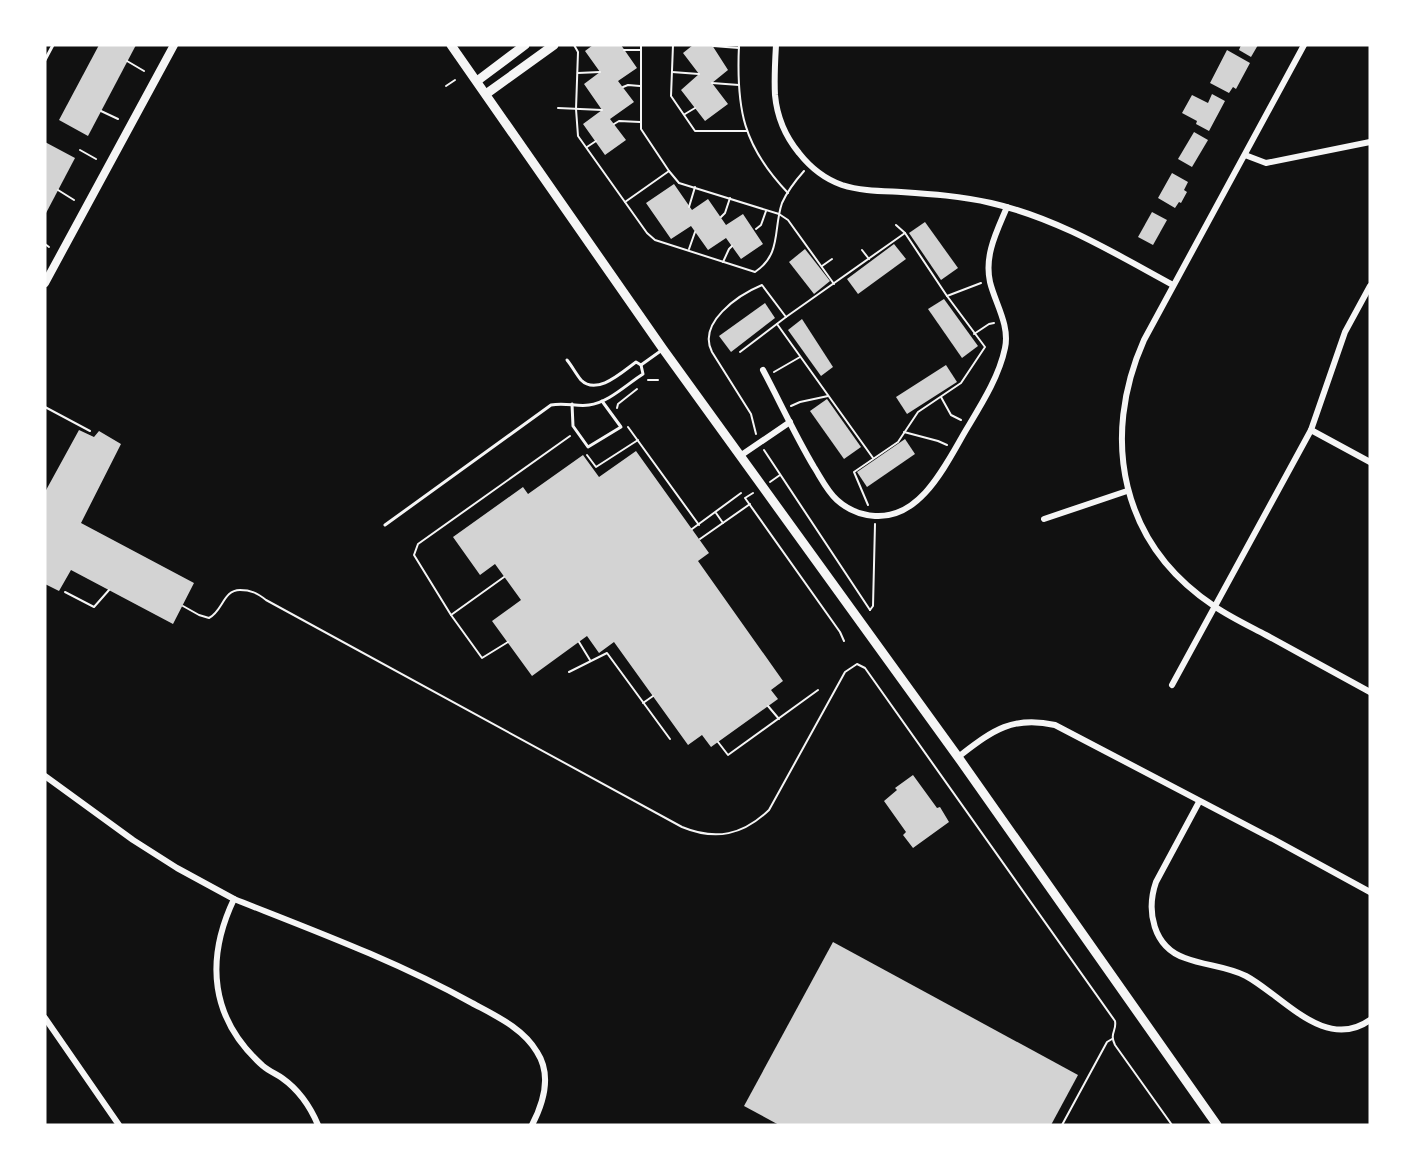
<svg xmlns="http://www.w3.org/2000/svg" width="1415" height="1170" viewBox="0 0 1415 1170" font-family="Spectral,serif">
  <rect width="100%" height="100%" fill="#111"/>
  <g fill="#d3d3d3">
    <polygon points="99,45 136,45 88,136 59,120"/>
    <polygon points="593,45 621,45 637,68 618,81 634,102 610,119 626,140 605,155 583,124 602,110 584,84 600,72 585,51"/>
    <polygon points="693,45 712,45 728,70 712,83 728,104 705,121 681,90 699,74 683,53"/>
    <polygon points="1241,45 1258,45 1251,57 1239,50"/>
    <polygon points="1227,50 1250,63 1236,89 1233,87 1229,93 1210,83"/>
    <polygon points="1212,94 1225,101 1209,131 1196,124 1197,121 1182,113 1192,95 1208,103"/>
    <polygon points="1194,132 1208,140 1192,167 1178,159"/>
    <polygon points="45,142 75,158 45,215"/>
    <polygon points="1172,173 1188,182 1184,190 1187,192 1181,203 1179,202 1175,208 1158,198"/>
    <polygon points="674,184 692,210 708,199 726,225 743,214 763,244 741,259 726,238 708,250 691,226 671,239 646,203"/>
    <polygon points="1152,212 1167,220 1153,245 1138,237"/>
    <polygon points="925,222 958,268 941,280 909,233"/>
    <polygon points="894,244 906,259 858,294 847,279"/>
    <polygon points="805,249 830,281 814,294 789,262"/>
    <polygon points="944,299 978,346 962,358 928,309"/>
    <polygon points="765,303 775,318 731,352 719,336"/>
    <polygon points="802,319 833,367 821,376 788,330"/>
    <polygon points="946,365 957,382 907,414 896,397"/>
    <polygon points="827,399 861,447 844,459 810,411"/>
    <polygon points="79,430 94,437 99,431 121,444 81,523 194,583 173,624 71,570 59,591 45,584 45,492"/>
    <polygon points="905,439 915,454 867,487 857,472"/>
    <polygon points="636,451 709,553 698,561 783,681 771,690 778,699 711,747 702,735 688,745 614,642 599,653 587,636 532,676 492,621 521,600 495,564 480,575 453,537 523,487 528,494 583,455 599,477"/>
    <polygon points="913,775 937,808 940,807 949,822 913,848 903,835 906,832 884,801 897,790 895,788"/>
    <polygon points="833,942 1078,1075 1051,1125 779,1125 744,1106"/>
  </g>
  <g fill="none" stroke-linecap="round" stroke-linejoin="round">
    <g stroke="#f5f5f5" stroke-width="2">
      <path d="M 574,45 L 578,52 L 576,109 L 578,136 L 647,233 L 655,240 L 755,272 C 782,254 773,229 782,203 C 787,192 796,180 804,171"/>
      <polyline points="641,45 641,129 669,171 679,183 779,214 788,220 834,284"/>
      <polyline points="673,45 671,96 695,131 747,131"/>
      <path d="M 739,45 C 736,109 743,146 788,193"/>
      <polyline points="713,46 739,48"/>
      <polyline points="624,50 641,50"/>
      <polyline points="127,61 144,71"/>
      <polyline points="672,72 699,74"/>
      <polyline points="578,73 600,72"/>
      <polyline points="712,83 739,85"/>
      <polyline points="446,86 455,80"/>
      <polyline points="623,87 628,85 640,86"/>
      <polyline points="558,108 602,110"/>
      <polyline points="101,111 118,119"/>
      <polyline points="685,114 695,108"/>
      <polyline points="614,124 619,121 640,122"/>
      <polyline points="587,147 596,141"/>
      <polyline points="80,150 96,159"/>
      <polyline points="58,190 74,200"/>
      <polyline points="625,202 669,171"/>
      <polyline points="689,207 695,187"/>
      <polyline points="721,217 725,213 730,198"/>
      <polyline points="756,229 761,225 766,211"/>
      <polyline points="45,244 49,247"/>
      <polyline points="689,249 695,232"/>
      <polyline points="862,250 869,259"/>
      <polyline points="723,262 729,249 732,246"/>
      <polyline points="822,266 832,259"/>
      <polyline points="947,296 981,283"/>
      <polyline points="777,324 873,458"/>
      <polyline points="974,334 989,324 994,323"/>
      <polyline points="740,352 786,317 905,233"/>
      <polyline points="774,372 800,357"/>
      <polyline points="648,380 658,380"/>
      <polyline points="941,397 951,415 961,420"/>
      <polyline points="791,406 800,402 828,396"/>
      <polyline points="45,407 90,431"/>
      <polyline points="617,408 618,404 637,389"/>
      <polyline points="628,427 699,525"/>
      <polyline points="904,432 938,441 947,445"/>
      <path d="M 756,434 L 751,414 L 712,352 C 697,323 738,295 762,285 L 786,317"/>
      <polyline points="764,450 870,610"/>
      <polyline points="587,455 596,467 638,440"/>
      <polyline points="770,482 780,475"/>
      <polyline points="753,493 745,498 840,632 844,641"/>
      <polyline points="868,505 854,472 898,442 918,412 961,383 985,347 947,296 905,233 896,225"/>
      <polyline points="716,513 723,523"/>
      <polyline points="692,529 741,493"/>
      <polyline points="700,539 750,504"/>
      <polyline points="65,592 94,607 109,590"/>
      <path d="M 183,606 L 199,615 L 209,618 C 223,611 223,590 240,590 C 251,590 257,593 266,600 L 682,827 C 716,841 743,835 769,810 L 845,672 L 857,664 L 865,668 L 1115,1021 C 1117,1031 1109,1033 1115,1045 L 1172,1125"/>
      <polyline points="870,610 873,606 875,524"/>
      <polyline points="451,615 504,577"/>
      <polyline points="508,642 482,658 451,615 414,555 418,544 570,436"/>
      <polyline points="579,642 590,660"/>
      <polyline points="569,672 607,653 670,739"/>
      <polyline points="643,703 653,696"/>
      <polyline points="768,706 779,719"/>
      <polyline points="718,742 728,755 818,690"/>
      <polyline points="1062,1125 1107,1042 1112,1039"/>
    </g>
    <g stroke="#f5f5f5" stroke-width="3">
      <polyline points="45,60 53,45"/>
      <path d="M 567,360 C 572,366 576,374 581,380 C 597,396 622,372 636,362 L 641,365 L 662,350"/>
      <polyline points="572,404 573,426 588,447 621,427 602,401"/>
      <path d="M 385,525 L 551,405 C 565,402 577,407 589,405 C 608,403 627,384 643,374 L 641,365"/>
    </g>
    <g stroke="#f5f5f5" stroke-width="6">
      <path d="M 776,45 C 775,62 774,78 775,95 C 777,117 785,136 799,153 C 810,167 825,179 842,185 C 861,191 881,191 901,192 C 931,194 961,196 991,203 C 1057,218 1114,253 1173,285"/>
      <path d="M 1304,45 L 1144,340 C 1100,439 1121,544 1214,606 C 1230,617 1249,626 1266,635 C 1301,654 1335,673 1370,692"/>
      <polyline points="1245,155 1266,163 1370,142"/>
      <path d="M 763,370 C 780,402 795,435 814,467 C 821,478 827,491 837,500 C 848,510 861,515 875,516 C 921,519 946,464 966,430 C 981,405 999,377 1005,348 C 1010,325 995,303 990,282 C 984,255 997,231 1007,207"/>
      <polyline points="1311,430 1370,462"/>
      <polyline points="740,456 790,422"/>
      <polyline points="1044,519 1127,491"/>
      <polyline points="1172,685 1311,430 1345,332 1370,286"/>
      <path d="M 958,757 C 991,732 1011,715 1055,725 L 1271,838 L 1370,892"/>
      <path d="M 45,776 L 133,840 L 177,868 L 234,899 C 315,931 396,961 472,1003 C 496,1016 523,1028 537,1052 C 552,1075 544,1102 532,1125"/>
      <path d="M 1199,802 L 1156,882 C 1146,911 1153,947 1185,958 C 1206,966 1226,966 1246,976 C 1283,996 1325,1052 1370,1020"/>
      <path d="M 234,899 C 205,960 210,1019 263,1066 C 269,1071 276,1074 282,1078 C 299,1090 310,1106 318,1125"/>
      <polyline points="45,1018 119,1125"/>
    </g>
    <polyline stroke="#f5f5f5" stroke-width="8" points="45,283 174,45"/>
    <g stroke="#f5f5f5" stroke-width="9">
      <polyline points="451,45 663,349 958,757 1217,1125"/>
      <polyline points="477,81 525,45"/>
      <polyline points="486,94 554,45"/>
    </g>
  </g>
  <rect width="1415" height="1170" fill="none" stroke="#ffffff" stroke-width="93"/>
</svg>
